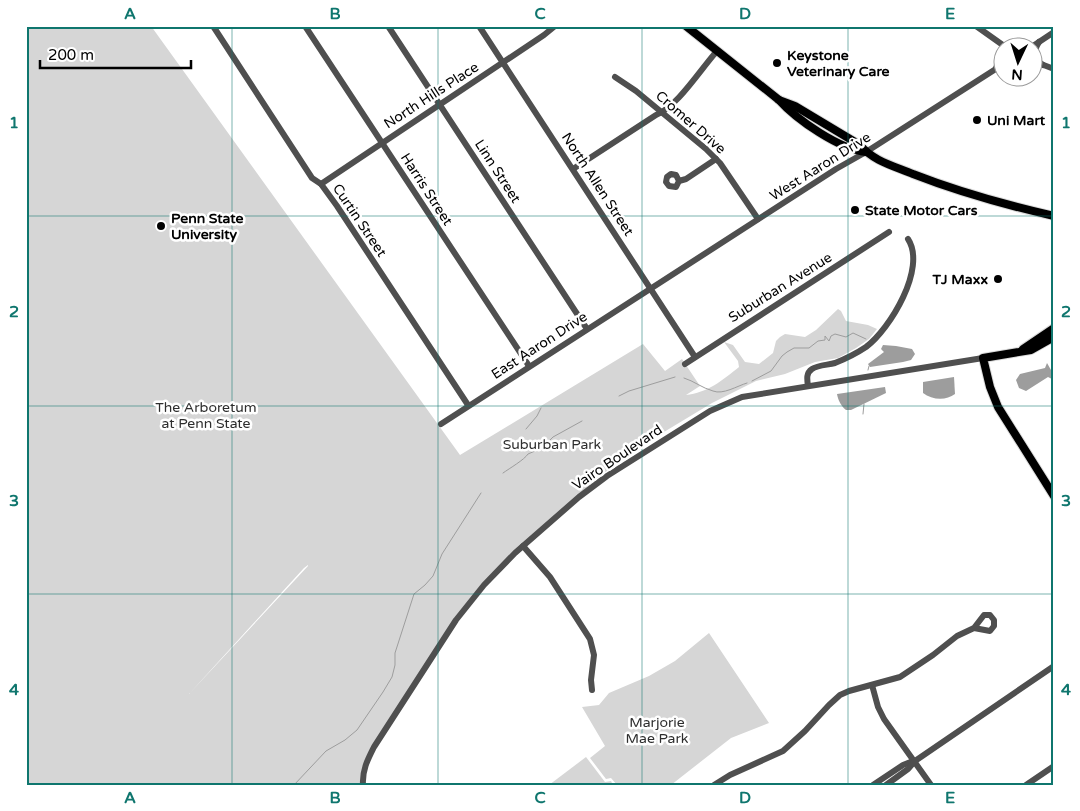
<svg xmlns="http://www.w3.org/2000/svg" width="1080" height="811" viewBox="0 0 1080 811" font-family="'Varela Round',sans-serif">
  <rect width="100%" height="100%" fill="#fff"/>
  <g fill="#d6d6d6" fill-rule="evenodd">
    <path d="M 26,26 L 151,26 L 460,455 L 643,344 L 665,371 L 682,359 L 700,386 L 686,395 C 707,393 723,380 739,367 L 738,361 L 724,342 L 733,345 L 745,362 L 759,364 L 773,353 L 776,341 L 780,337 L 785,334 L 805,337 L 816,330 L 838,309 L 841,311 L 846,321 L 868,325 L 877,329 L 869,339 L 856,348 L 838,358 L 815,362 L 785,374 L 756,381 L 712,403 L 654,438 L 598,477 L 527,544 L 473,598 L 366,764 L 363,785 L 26,785 ZM 308,565 L 308,566 L 189,694 L 304,568 Z"/>
    <polygon points="709,633 769,723 731,738 671,785 617,785 611,778 606,779 590,758 605,746 582,707 599,705 609,693 649,676 675,661"/>
    <polygon points="586,757 605,782 611,781 613,785 549,785"/>
  </g>
  <g fill="#9d9d9d">
    <polygon points="883,345 896,346 912,349 915,354 911,360 903,362 870,367 868,364 884,352 881,349"/>
    <polygon points="1047,363 1051,370 1052,379 1048,377 1026,391 1019,388 1016,380 1020,374 1045,368"/>
    <path d="M 954,377 L 955,394 C 946,401 932,400 923,393 L 923,382 Z"/>
    <path d="M 885,387 L 886,393 L 851,410 L 846,410 C 841,406 838,400 837,394 Z"/>
  </g>
  <g fill="none" stroke-linecap="round" stroke-linejoin="round">
    <g stroke="#9d9d9d" stroke-width="1">
      <polyline points="868,370 869,366"/>
      <path d="M 684,378 C 694,381 702,388 713,391 C 723,395 737,386 747,383"/>
      <polyline points="752,381 771,371 782,356 787,352 794,348 809,348 818,341 825,340 825,336 829,341 831,336 835,334 846,337 853,333 866,339"/>
      <polyline points="619,396 629,391 675,377"/>
      <polyline points="863,414 864,404"/>
      <polyline points="526,429 537,416 541,408"/>
      <path d="M 503,473 C 510,468 524,460 528,454 L 535,451 L 539,445 L 544,446 L 553,437 L 582,421"/>
      <polyline points="294,785 326,751 345,740 357,730 383,692 392,677 395,665 395,653 414,594 425,585 433,576 442,554 481,493"/>
    </g>
    <defs>
      <g id="major">
        <path d="M 686,26 L 779,100 C 797,120 839,149 866,152"/>
        <path d="M 779,100 L 795,106 L 860,145 C 873,161 894,166 913,174 C 959,192 1006,205 1054,216"/>
        <polyline points="1054,337 1031,350 983,358 990,387 998,407 1054,496"/>
        <polyline points="1023,349 1054,328"/>
      </g>
    </defs>
    <use href="#major" stroke="#dbdbdb" stroke-width="10"/>
    <g stroke="#4f4f4f" stroke-width="6">
      <polyline points="213,26 312,178 321,184 337,206 468,405"/>
      <polyline points="305,26 529,366"/>
      <polyline points="388,26 587,329"/>
      <polyline points="479,26 695,357"/>
      <polyline points="976,26 1007,48"/>
      <path d="M 1039,42 C 1033,51 1034,59 1043,65"/>
      <polyline points="1030,48 1054,32"/>
      <polyline points="1041,64 1054,69"/>
      <polyline points="996,68 1002,53"/>
      <polyline points="615,77 636,91 706,149 720,163 758,219"/>
      <path d="M 573,169 L 656,115 C 677,107 700,70 717,51"/>
      <polyline points="679,181 676,175 671,174 667,177 666,182 669,186 676,187 679,181 686,179 716,159"/>
      <polyline points="321,184 544,35 555,26"/>
      <polyline points="685,364 889,232"/>
      <path d="M 808,386 C 807,379 806,373 812,369 C 818,365 828,365 835,363 C 845,359 857,353 866,347 C 890,329 927,268 908,239"/>
      <polyline points="441,424 836,169 866,152 1002,65"/>
      <polyline points="523,546 550,577 590,639 594,655 591,680 592,690"/>
      <polyline points="872,685 878,707 884,719 931,785"/>
      <path d="M 363,785 C 362,770 368,759 374,747 L 456,620 L 484,585 L 515,553 L 579,497 L 607,476 L 710,411 L 742,397 L 983,358"/>
      <polyline points="714,785 730,775 783,751 805,731 829,705 840,695 849,691 900,677 933,655 957,636 974,628 984,615 990,615 994,620 994,626 990,631 974,628"/>
      <polyline points="873,785 903,765 913,761"/>
      <polyline points="886,785 908,769 915,761 1054,666"/>
      <polyline points="1026,785 1054,766"/>
    </g>
    <use href="#major" stroke="#000" stroke-width="8"/>
  </g>
  <path fill="none" stroke="#0f766e" stroke-width="1" stroke-opacity="0.55" d="M 232,26 L 232,785M 438,26 L 438,785M 642,26 L 642,785M 848,26 L 848,785M 26,216 L 1054,216M 26,406 L 1054,406M 26,594 L 1054,594"/>
  <g fill="#000" stroke="#fff" stroke-width="2">
    <circle cx="777" cy="63" r="5"/>
    <circle cx="977" cy="120" r="5"/>
    <circle cx="855" cy="210" r="5"/>
    <circle cx="161" cy="226" r="5"/>
    <circle cx="998" cy="279" r="5"/>
  </g>
  <g text-anchor="middle" stroke-width="5" stroke-linejoin="round" paint-order="stroke">
    <g font-size="14" font-weight="bold" fill="#000" stroke="#fff" text-anchor="start">
      <text x="787" y="60">Keystone<tspan x="787" dy="16">Veterinary Care</tspan></text>
      <text x="987" y="125">Uni Mart</text>
      <text x="865" y="215">State Motor Cars</text>
      <text x="171" y="223">Penn State<tspan x="171" dy="16">University</tspan></text>
      <text x="988" y="284" text-anchor="end">TJ Maxx</text>
    </g>
    <g font-size="14" fill="#000" stroke="#fff">
      <text transform="translate(431 95) rotate(-33)" y="5">North Hills Place</text>
      <text transform="translate(691 122) rotate(41)" y="5">Cromer Drive</text>
      <text transform="translate(820 166) rotate(-32)" y="5">West Aaron Drive</text>
      <text transform="translate(498 171) rotate(57)" y="5">Linn Street</text>
      <text transform="translate(598 184) rotate(57)" y="5">North Allen Street</text>
      <text transform="translate(427 189) rotate(57)" y="5">Harris Street</text>
      <text transform="translate(360 220) rotate(56)" y="5">Curtin Street</text>
      <text transform="translate(780 287) rotate(-32)" y="5">Suburban Avenue</text>
      <text transform="translate(539 345) rotate(-33)" y="5">East Aaron Drive</text>
      <text transform="translate(617 457) rotate(-34)" y="5">Vairo Boulevard</text>
    </g>
    <g font-size="14" fill="#2d2d2d" stroke="#fff">
      <text x="206" y="412">The Arboretum<tspan x="206" dy="16">at Penn State</tspan></text>
      <text x="552" y="449">Suburban Park</text>
      <text x="657" y="727">Marjorie<tspan x="657" dy="16">Mae Park</tspan></text>
    </g>
  </g>
  <rect width="1080" height="811" fill="none" stroke="#ffffff" stroke-width="55"/>
  <g transform="translate(1018 62) rotate(184)"><circle r="24" fill="#ffffff" stroke="#999999"/>
  <path d="M0-4L9 19L0 12L-9 19Z" fill="#000000"/>
  <text y="-8" font-size="14" font-weight="bold" text-anchor="middle" fill="#000000">N</text>
  </g>
  <path d="M40 60v8h151v-8" fill="none" stroke="#000000" stroke-width="2.5"/>
  <text x="48" y="60" font-size="15" fill="#000000" stroke="#ffffff" stroke-width="4" paint-order="stroke">200 m</text>
  <rect x="28" y="28" width="1024" height="756" fill="none" stroke="#0f766e" stroke-width="2"/>
  <g font-size="16" text-anchor="middle" font-weight="bold" fill="#0f766e">
    <text x="130" y="19">A</text>
    <text x="335" y="19">B</text>
    <text x="540" y="19">C</text>
    <text x="745" y="19">D</text>
    <text x="950" y="19">E</text>
    <text x="14" y="128">1</text>
    <text x="1066" y="128">1</text>
    <text x="14" y="317">2</text>
    <text x="1066" y="317">2</text>
    <text x="14" y="506">3</text>
    <text x="1066" y="506">3</text>
    <text x="14" y="695">4</text>
    <text x="1066" y="695">4</text>
    <text x="130" y="803">A</text>
    <text x="335" y="803">B</text>
    <text x="540" y="803">C</text>
    <text x="745" y="803">D</text>
    <text x="950" y="803">E</text>
  </g>
</svg>
